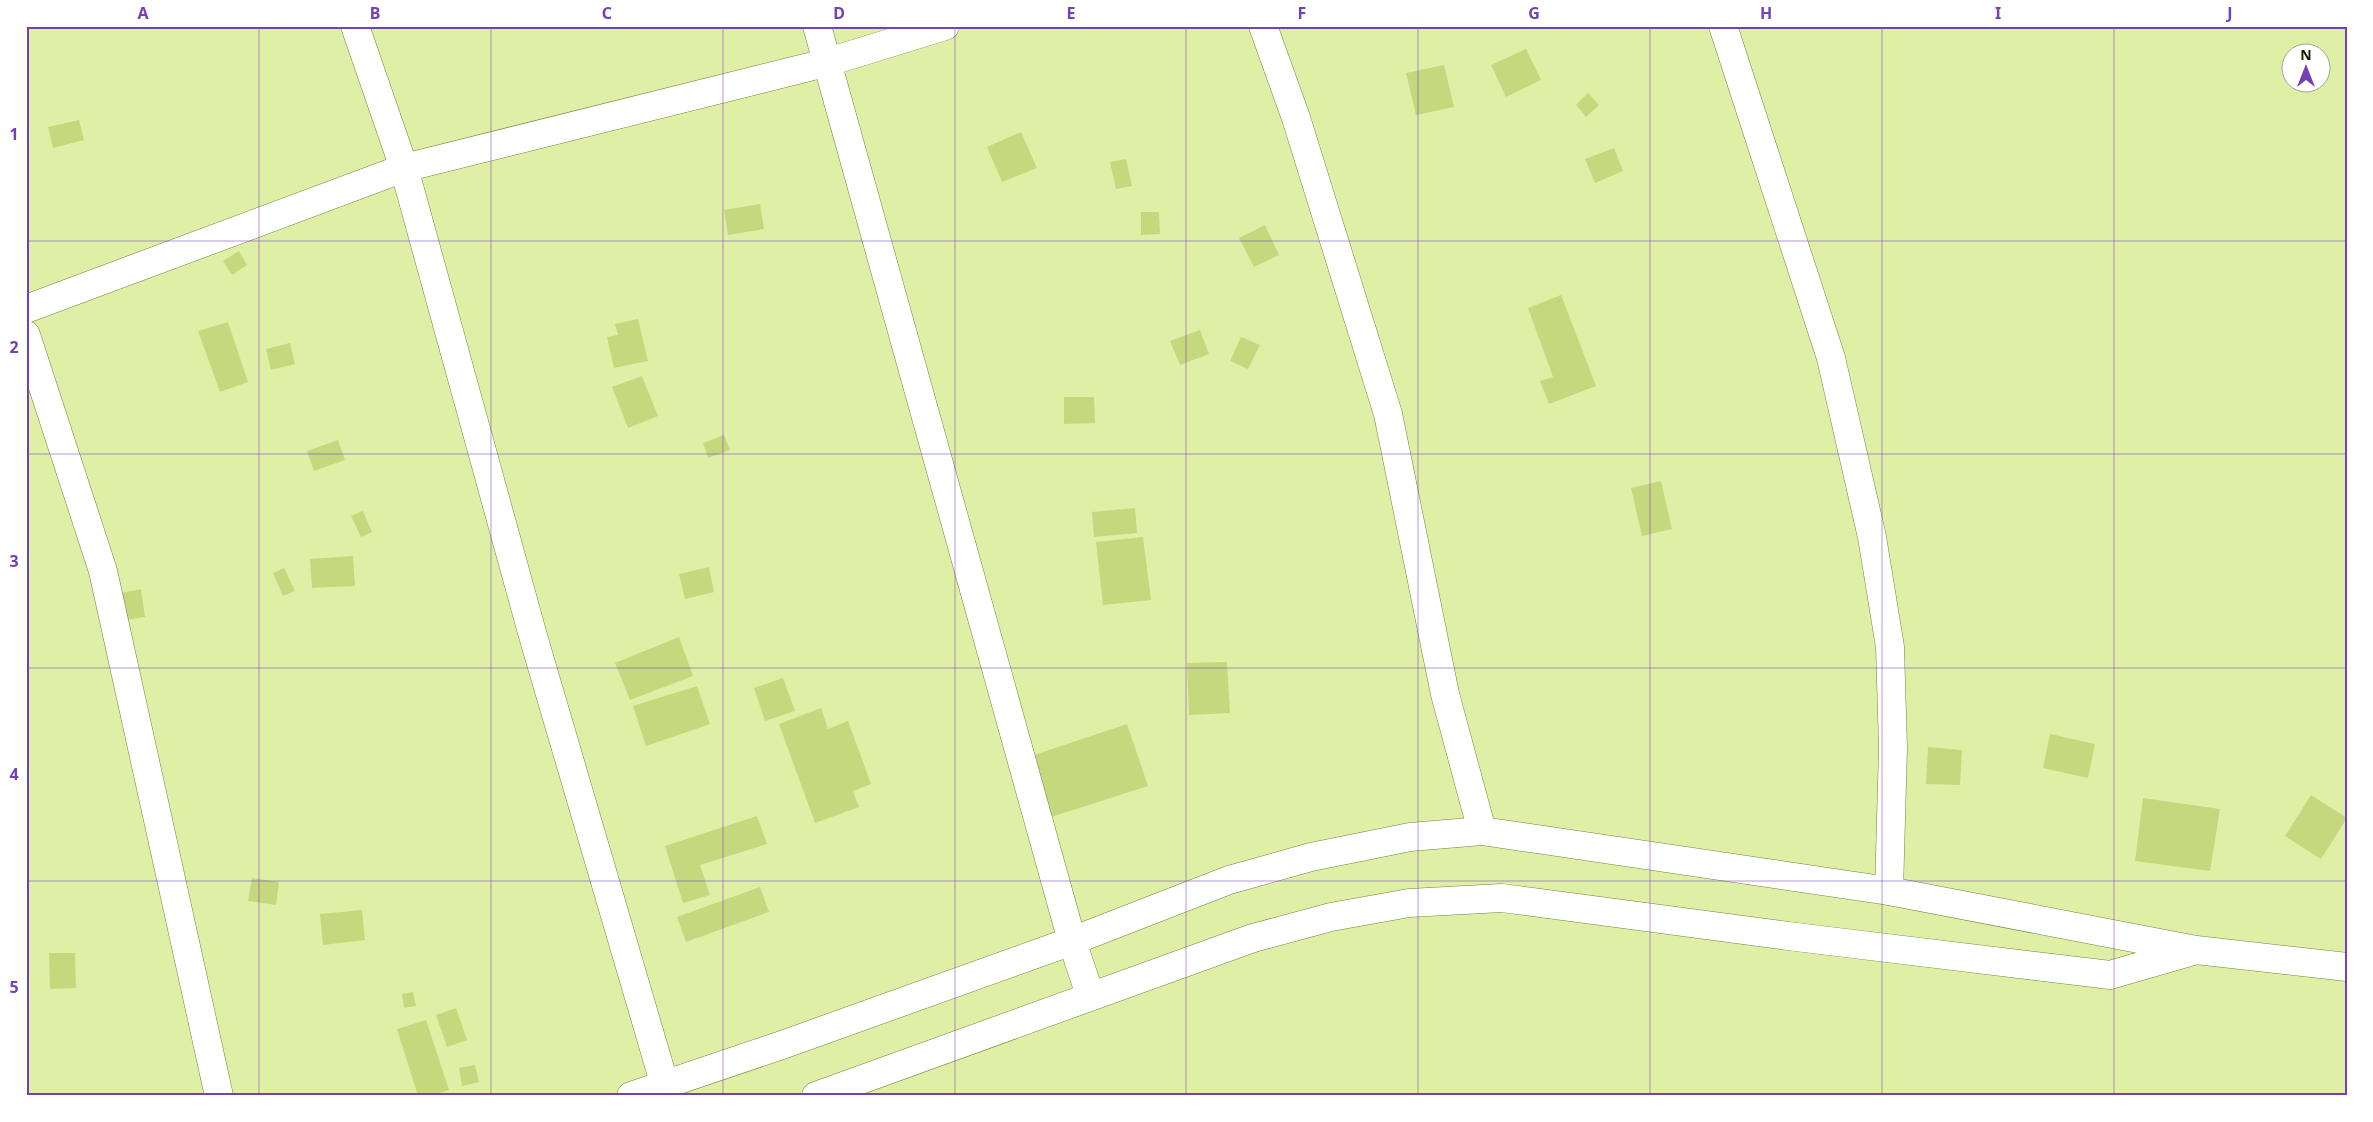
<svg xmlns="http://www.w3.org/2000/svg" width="2373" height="1122" viewBox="0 0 2373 1122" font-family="'Noto Sans',sans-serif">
  <rect width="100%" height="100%" fill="#dff0a6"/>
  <g fill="#c5d87e">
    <polygon points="1526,49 1541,80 1506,97 1491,65"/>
    <polygon points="1444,65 1454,107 1416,115 1406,73"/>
    <polygon points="1588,93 1599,105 1586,117 1576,105"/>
    <polygon points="79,120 84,140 53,148 48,127"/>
    <polygon points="1021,132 1037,168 1002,182 987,147"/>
    <polygon points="1614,148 1623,171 1595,183 1585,159"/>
    <polygon points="1126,159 1132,186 1116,189 1110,162"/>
    <polygon points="760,204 764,229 728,235 724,210"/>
    <polygon points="1141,212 1159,212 1160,234 1141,235"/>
    <polygon points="1265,225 1279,255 1254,267 1239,238"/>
    <polygon points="239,251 247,265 232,275 223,261"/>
    <polygon points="1561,295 1596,386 1549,404 1540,381 1553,377 1528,308"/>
    <polygon points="638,319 648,361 614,368 607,337 618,335 615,324"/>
    <polygon points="228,322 248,382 220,392 198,331"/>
    <polygon points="1200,330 1209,354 1180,365 1170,341"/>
    <polygon points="1241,337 1260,345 1248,369 1230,361"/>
    <polygon points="290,343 295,364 271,370 266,349"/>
    <polygon points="642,376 658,416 628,428 612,387"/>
    <polygon points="1064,397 1094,397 1095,423 1064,424"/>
    <polygon points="724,435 730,450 708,458 703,443"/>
    <polygon points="338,440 345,460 314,471 307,451"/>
    <polygon points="1661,481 1672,529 1642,536 1631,488"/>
    <polygon points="1135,508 1137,533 1094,537 1092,512"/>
    <polygon points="363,511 372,532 361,537 351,516"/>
    <polygon points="1143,537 1151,600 1103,605 1096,542"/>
    <polygon points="353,556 355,586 312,588 310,559"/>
    <polygon points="709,567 714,592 685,599 679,574"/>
    <polygon points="284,568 295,591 283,596 273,573"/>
    <polygon points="141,589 145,617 119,621 116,594"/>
    <polygon points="679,637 693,676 630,700 615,663"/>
    <polygon points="1227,662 1230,713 1189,715 1187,663"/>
    <polygon points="783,678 795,711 765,721 754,688"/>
    <polygon points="697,686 710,724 646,746 633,706"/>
    <polygon points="821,708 828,729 848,721 871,784 853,791 859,807 815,823 779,724"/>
    <polygon points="1127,724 1148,786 1048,818 1028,757"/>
    <polygon points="2050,734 2095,744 2088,778 2043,768"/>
    <polygon points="1928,747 1962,750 1960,785 1926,784"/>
    <polygon points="2311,795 2347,818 2321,859 2285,836"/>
    <polygon points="2143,798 2220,809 2210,871 2135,861"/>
    <polygon points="757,816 767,844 700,865 710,895 683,903 665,846"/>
    <polygon points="252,878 279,882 276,905 248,901"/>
    <polygon points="760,887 769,912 686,942 677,917"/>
    <polygon points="362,910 365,940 323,945 320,914"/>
    <polygon points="49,953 75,953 76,988 50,989"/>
    <polygon points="413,992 416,1006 404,1008 402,994"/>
    <polygon points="456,1008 467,1040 447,1047 436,1015"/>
    <polygon points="426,1020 449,1090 429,1096 418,1096 397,1029"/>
    <polygon points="475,1065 479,1082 462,1086 459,1068"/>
  </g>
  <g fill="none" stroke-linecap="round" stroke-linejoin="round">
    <defs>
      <g id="minor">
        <polyline points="355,26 404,168 533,636 668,1096"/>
        <polyline points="817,26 1072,941 1090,995"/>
        <polyline points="1263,26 1296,118 1388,414 1445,694 1482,831"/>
        <polyline points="1723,26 1831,358 1872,537 1890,647 1893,748 1889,891"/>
        <polyline points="26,309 404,168 825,63 945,26"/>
        <polyline points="26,335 103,571 219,1096"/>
        <polyline points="631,1096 782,1045 1072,941 1229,880 1311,857 1410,837 1482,831 1889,891 2196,950 2347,967"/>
        <polyline points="816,1096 1253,938 1331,917 1409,903 1502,898 1796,937 2110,975 2193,951"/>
      </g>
    </defs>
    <use href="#minor" stroke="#74823c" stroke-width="29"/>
    <use href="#minor" stroke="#fff" stroke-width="28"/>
  </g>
  <path fill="none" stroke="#7241b8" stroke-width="1" stroke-opacity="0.55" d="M 259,26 L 259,1096M 491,26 L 491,1096M 723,26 L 723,1096M 955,26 L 955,1096M 1186,26 L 1186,1096M 1418,26 L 1418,1096M 1650,26 L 1650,1096M 1882,26 L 1882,1096M 2114,26 L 2114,1096M 26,241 L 2347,241M 26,454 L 2347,454M 26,668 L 2347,668M 26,881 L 2347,881"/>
  <rect width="2373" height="1122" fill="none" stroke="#ffffff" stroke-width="55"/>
  <g transform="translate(2306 68)"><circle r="24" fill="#ffffff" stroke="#a1a399"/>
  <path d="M0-4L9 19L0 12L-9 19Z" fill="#7241b8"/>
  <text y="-8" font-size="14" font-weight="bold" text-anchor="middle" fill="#131800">N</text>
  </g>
  <rect x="28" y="28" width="2318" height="1066" fill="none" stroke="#7241b8" stroke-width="2"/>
  <g font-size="16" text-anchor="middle" font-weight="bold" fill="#7241b8">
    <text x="143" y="19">A</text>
    <text x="375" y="19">B</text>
    <text x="607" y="19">C</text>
    <text x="839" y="19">D</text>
    <text x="1071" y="19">E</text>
    <text x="1302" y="19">F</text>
    <text x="1534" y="19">G</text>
    <text x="1766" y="19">H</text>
    <text x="1998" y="19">I</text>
    <text x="2230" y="19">J</text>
    <text x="14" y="140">1</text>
    <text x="14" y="353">2</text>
    <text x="14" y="567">3</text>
    <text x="14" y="780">4</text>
    <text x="14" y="993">5</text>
  </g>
</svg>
